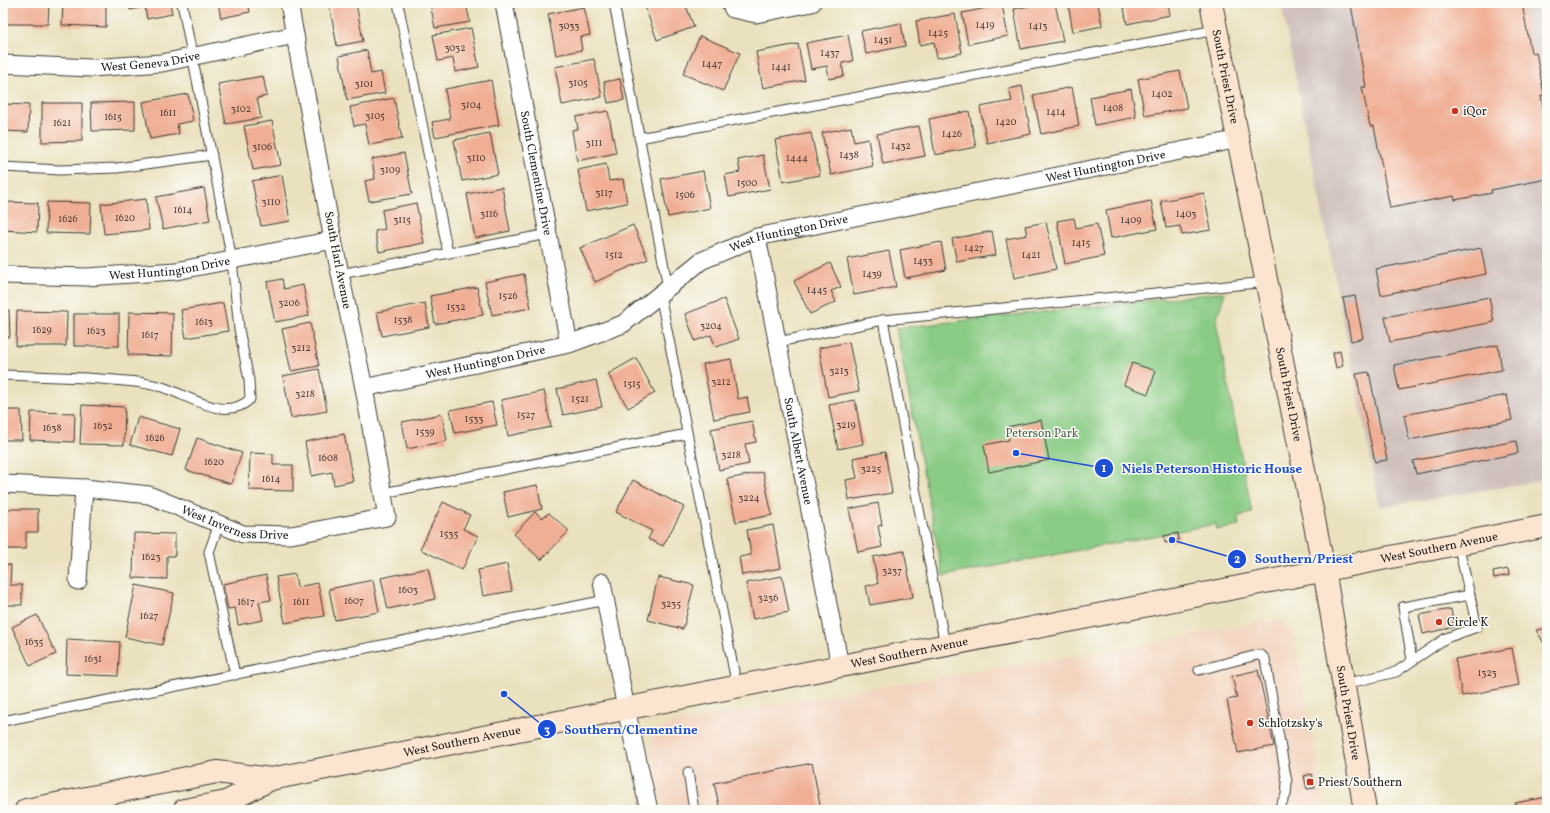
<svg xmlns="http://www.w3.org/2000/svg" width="1550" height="813" viewBox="0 0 1550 813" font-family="Vollkorn,serif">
  <rect width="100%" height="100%" fill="#fdfcf7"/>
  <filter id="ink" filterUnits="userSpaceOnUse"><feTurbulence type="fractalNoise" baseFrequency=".025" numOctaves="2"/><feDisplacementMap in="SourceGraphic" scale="8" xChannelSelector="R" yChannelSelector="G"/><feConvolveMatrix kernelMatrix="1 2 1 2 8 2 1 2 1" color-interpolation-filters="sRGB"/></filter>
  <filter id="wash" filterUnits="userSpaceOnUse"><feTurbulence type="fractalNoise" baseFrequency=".012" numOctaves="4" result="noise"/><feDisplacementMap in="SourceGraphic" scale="16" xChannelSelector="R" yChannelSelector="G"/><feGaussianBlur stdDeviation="0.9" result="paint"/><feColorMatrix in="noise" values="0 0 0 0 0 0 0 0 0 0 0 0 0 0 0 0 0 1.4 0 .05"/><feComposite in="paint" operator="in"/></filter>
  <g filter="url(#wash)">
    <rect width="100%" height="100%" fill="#eae1be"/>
    <polygon fill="#f3d4bf" points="1271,620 1281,622 1290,628 1294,636 1326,810 664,810 649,748 656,731 670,723 963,673 1082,656"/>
    <polygon fill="#cfc0bb" points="1281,3 1547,3 1547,480 1380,507"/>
    <polygon fill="#8acc85" stroke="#537450" points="1225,292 1216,321 1252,513 1238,516 1239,526 1217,530 1216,524 943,576 896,328"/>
    <g id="blocks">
      <g fill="#f0af94">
        <polygon points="3,3 49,3 48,24 3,24"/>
        <polygon points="63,3 106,3 106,27 62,25"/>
        <polygon points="129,3 170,3 172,14 147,19 145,7 130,10"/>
        <polygon points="218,3 248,3 250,12 221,18"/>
        <polygon points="329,3 356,3 363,41 337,46"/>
        <polygon points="430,3 466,3 470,22 435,28"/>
        <polygon points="647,3 685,3 694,27 657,40 644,4"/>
        <polygon points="1045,3 1055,3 1063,41 1021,49 1014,9"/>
        <polygon points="1068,3 1098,3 1102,26 1073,32"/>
        <polygon points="1123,3 1168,3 1170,15 1127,24"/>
        <polygon points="1362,3 1522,3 1531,53 1536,52 1544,95 1541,96 1547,129 1547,179 1491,190 1492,193 1455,200 1454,196 1390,208 1374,126 1370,126 1362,87 1366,87 1351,5"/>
        <polygon points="1002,5 1008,36 968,44 962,13"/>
        <polygon points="584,7 590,35 580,37 582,50 556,55 548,14"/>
        <polygon points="955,14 962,53 937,58 934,42 920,45 916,21"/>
        <polygon points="901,23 905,46 866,54 861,31"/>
        <polygon points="471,28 479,67 455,72 453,58 438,61 433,35"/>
        <polygon points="848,35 853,61 842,63 844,76 829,79 827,66 811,69 806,43"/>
        <polygon points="700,36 740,53 723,91 683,74"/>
        <polygon points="798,44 805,80 763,88 756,52"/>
        <polygon points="367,50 371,74 381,72 385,93 347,100 339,56"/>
        <polygon points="594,59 602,97 562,105 555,67"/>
        <polygon points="1180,71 1187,108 1145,116 1138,79"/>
        <polygon points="263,76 267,96 257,98 261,118 226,124 218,84"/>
        <polygon points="620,79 624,100 608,103 604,82"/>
        <polygon points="491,80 499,125 435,137 432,122 450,119 445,89"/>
        <polygon points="1022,86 1031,134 987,143 980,107 1012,101 1009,89"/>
        <polygon points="1072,87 1079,126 1041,134 1033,95"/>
        <polygon points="1131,89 1136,117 1095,125 1090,97"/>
        <polygon points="188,94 193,121 177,124 179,134 150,139 143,102"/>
        <polygon points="394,98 402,139 369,145 365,124 354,126 350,107"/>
        <polygon points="135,102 135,130 92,131 91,103"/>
        <polygon points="42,103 82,103 82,141 42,142"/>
        <polygon points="3,104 29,105 28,132 3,131"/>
        <polygon points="608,111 616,153 577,161 572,130 578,129 576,117"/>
        <polygon points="969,111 976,147 935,155 929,119"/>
        <polygon points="272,121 281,165 253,170 244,126"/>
        <polygon points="919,126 925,156 883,164 877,134"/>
        <polygon points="851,127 854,142 868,139 873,166 831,175 822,133"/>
        <polygon points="490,133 498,174 462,181 454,140"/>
        <polygon points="811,133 820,175 783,182 775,140"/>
        <polygon points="404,153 412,194 369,201 365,181 375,179 372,159"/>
        <polygon points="763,155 770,189 729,197 725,175 740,172 738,160"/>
        <polygon points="606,164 609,181 623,179 627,203 586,211 578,170"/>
        <polygon points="703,171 710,208 668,217 661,179"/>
        <polygon points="282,175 290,221 261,226 252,181"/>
        <polygon points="502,187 510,231 475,238 467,194"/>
        <polygon points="204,188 210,220 163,229 156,197"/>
        <polygon points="1204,193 1211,230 1182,235 1180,226 1166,228 1161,201"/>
        <polygon points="146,199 149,230 104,234 101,204"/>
        <polygon points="1151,201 1157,229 1111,238 1106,210"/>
        <polygon points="3,202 38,203 37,232 3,230"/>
        <polygon points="47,202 91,203 90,234 46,233"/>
        <polygon points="416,203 424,243 379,252 375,231 385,229 382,210"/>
        <polygon points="1074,218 1076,228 1097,224 1104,256 1065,264 1057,221"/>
        <polygon points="1046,222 1056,269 1014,278 1006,239 1027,235 1025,226"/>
        <polygon points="633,225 648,259 595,282 580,248"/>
        <polygon points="992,231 996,255 957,262 952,239"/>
        <polygon points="941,242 946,270 905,278 900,250"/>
        <polygon points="1481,248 1486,274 1381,295 1376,269"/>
        <polygon points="889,251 896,287 854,295 847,259"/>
        <polygon points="830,263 841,287 831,291 836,302 810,314 794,281"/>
        <polygon points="524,274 531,308 492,315 485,282"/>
        <polygon points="282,279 284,289 303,285 309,316 275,322 267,282"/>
        <polygon points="477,287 483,315 435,324 430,296"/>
        <polygon points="1355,296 1363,338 1351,341 1343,298"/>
        <polygon points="1489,297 1494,322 1390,342 1385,317"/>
        <polygon points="724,299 739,339 716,347 711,335 695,341 685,314"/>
        <polygon points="223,303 228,331 186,338 181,310"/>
        <polygon points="425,303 429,327 382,336 377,312"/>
        <polygon points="3,310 9,310 10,337 3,337"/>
        <polygon points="17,311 67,312 66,346 16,346"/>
        <polygon points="129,312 173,313 172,356 128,355"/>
        <rect x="74" y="314" width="45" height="32"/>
        <polygon points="310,323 319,366 291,371 282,329"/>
        <polygon points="849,342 859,391 828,397 819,348"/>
        <polygon points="1498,345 1502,370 1399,390 1394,365"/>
        <polygon points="1340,351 1343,366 1336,368 1333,353"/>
        <polygon points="636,358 655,393 628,408 608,374"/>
        <polygon points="731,359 738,399 747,397 750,412 714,419 703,364"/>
        <polygon points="1132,363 1156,371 1148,394 1124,385"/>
        <polygon points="319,369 327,411 291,418 283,376"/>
        <polygon points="1369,372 1387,460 1375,462 1356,374"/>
        <polygon points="596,380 602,407 563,415 557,389"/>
        <polygon points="544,391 551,427 508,436 501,400"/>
        <polygon points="1507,395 1512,420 1409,440 1404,415"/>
        <polygon points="855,400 863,444 838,449 829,405"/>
        <polygon points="492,402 497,425 455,433 450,410"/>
        <polygon points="82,405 125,407 124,445 80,444"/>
        <polygon points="3,410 21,410 22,440 3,440"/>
        <polygon points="31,412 75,413 74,442 30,440"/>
        <polygon points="442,414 447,441 407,449 402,422"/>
        <polygon points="138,417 180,429 172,456 130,445"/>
        <polygon points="1041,420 1049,460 989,472 984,445 1009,440 1007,427"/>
        <polygon points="752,421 756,442 745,444 749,464 719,470 711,429"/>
        <polygon points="344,434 353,481 334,485 332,472 311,476 305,442"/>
        <polygon points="197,438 242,453 231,484 186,470"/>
        <polygon points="1516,441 1518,453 1416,474 1413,461"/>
        <polygon points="885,452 892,493 849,500 846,480 857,478 853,458"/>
        <polygon points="250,453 273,454 273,465 293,465 293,491 249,490"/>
        <polygon points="763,472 772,515 736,522 727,479"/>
        <polygon points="633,480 684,507 663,546 648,539 652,531 616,512"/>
        <polygon points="537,485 542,509 508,517 503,492"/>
        <polygon points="443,502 470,515 463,529 478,536 462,570 420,549"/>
        <polygon points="878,503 882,525 878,526 882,547 858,552 849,509"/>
        <polygon points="3,509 38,509 38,532 26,532 26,549 3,549"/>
        <polygon points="535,512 542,518 549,513 569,531 541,560 514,534"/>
        <polygon points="773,525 781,568 742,575 739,557 751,555 747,530"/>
        <polygon points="134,533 175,534 175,556 167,556 167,579 133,578"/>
        <polygon points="1178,533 1179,540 1165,543 1164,536"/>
        <polygon points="904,551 913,597 870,605 866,586 878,584 873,557"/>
        <polygon points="3,564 11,565 10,585 22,585 22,605 3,605"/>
        <polygon points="507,564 512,591 483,596 478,570"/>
        <polygon points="428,568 435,599 388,609 381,578"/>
        <polygon points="1508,569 1509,575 1494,578 1493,572"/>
        <polygon points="295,574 297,587 318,583 324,616 285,623 276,577"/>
        <polygon points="266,575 271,600 259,602 263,620 238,625 235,608 228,609 223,584"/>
        <polygon points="782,576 789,612 753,619 746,583"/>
        <polygon points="658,577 694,585 683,629 648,620"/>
        <polygon points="373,580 379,612 335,620 329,589"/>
        <polygon points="136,585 174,593 162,645 125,637"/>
        <polygon points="1451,609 1454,627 1423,634 1419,615"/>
        <polygon points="37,615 56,654 30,666 12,627"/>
        <polygon points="1547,628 1547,648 1536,630"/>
        <polygon points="67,639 120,642 118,676 66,674"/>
        <polygon points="1512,648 1519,685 1462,696 1455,659"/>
        <polygon points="1258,670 1274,746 1238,753 1227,700 1237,698 1232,676"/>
        <polygon points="812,763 821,810 720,810 714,783"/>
        <polygon points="1312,774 1315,788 1307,789 1304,776"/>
        <polygon points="1547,797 1547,810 1516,810 1515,803"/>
      </g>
    </g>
  </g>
  <g filter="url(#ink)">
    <use href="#blocks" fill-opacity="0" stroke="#3b3a34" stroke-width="1"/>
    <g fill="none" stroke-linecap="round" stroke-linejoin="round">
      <defs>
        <g id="lane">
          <polyline points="398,3 448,253"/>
          <polyline points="614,3 668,288"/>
          <polyline points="639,138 1216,30"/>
          <polyline points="3,167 60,170 117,168 212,155"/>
          <polyline points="340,274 548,234"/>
          <polyline points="660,294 737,687"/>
          <polyline points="883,320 945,645"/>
          <polyline points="778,342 883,320 1267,282"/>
          <path d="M 3,375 C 31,376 58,377 86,378 C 111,380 137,380 162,387 C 188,395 226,423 250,399 L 249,380 L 239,329 L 232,260 L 182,3"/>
          <polyline points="383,493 687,434"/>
          <polyline points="219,524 209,552 235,675"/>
          <polyline points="1412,660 1403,607 1470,595"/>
          <polyline points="1199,670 1257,655 1261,655 1265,659 1287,782 1286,795 1278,810"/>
          <polyline points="1345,684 1396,672 1446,638 1477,627 1458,543"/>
          <polyline points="3,721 606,600"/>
          <polyline points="688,772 694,810"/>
        </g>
        <g id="street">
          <path id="s1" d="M 504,3 L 569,344"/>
          <polyline points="730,3 733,9 756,14 812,3"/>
          <path id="s2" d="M 3,64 L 91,68 L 162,63 L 295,35"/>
          <path id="s3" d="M 757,237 L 840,666"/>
          <path id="s4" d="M 3,275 L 87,277 L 176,271 L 333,240"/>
          <path id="s5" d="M 364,388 L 569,344 L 623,324 L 701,261 L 757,237 L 1239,139"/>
          <path id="s6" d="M 3,484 L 84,488 L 149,495 L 243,534 L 291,535 L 387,517 L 364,388 L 333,240 L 289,3"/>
          <polyline points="78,581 84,488"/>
          <polyline points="602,582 626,709 649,810"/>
        </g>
        <g id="secondary">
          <path id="s7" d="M 1211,3 L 1324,570 L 1365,810"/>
          <polyline points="26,810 217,772 271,779"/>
          <path id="s8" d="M 184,810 L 226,802 L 271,779 L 1547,526"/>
        </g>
      </defs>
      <use href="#lane" stroke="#3b3a34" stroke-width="11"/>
      <use href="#street" stroke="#3b3a34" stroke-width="19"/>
      <use href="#secondary" stroke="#3b3a34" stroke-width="24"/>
      <use href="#lane" stroke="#fff" stroke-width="9"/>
      <use href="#street" stroke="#fff" stroke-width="17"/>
      <use href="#secondary" stroke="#fce5d0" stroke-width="22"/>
    </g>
  </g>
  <g fill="#c8321e" stroke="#fdfcf7" stroke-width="1.5">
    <circle cx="1455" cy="111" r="4"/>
    <circle cx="1439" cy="622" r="4"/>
    <circle cx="1250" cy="723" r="4"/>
    <rect x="1306" y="778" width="8" height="8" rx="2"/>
  </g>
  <g text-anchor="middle" stroke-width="3" stroke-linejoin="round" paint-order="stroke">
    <g font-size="10" fill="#51413a">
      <text x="985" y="28">1419</text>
      <text x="569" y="29">3033</text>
      <text x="1038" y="29">1413</text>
      <text x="938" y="36">1425</text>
      <text x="883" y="43">1431</text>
      <text x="455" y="51">3032</text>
      <text x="830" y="56">1437</text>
      <text x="712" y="67">1447</text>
      <text x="781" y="70">1441</text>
      <text x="578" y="86">3105</text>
      <text x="364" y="87">3101</text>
      <text x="1162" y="97">1402</text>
      <text x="471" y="108">3104</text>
      <text x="1113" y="111">1408</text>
      <text x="241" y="112">3102</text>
      <text x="1056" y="115">1414</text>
      <text x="168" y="116">1611</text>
      <text x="375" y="119">3105</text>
      <text x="113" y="120">1615</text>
      <text x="1006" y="125">1420</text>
      <text x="62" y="126">1621</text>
      <text x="952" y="137">1426</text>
      <text x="594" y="146">3111</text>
      <text x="901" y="149">1432</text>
      <text x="262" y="150">3106</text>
      <text x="849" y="158">1438</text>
      <text x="476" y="161">3110</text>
      <text x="797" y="161">1444</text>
      <text x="390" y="173">3109</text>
      <text x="747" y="186">1500</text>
      <text x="604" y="196">3117</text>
      <text x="685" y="198">1506</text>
      <text x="271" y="205">3110</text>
      <text x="183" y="213">1614</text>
      <text x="489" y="217">3116</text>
      <text x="1186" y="217">1403</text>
      <text x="125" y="221">1620</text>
      <text x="68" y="222">1626</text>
      <text x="402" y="223">3115</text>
      <text x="1131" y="223">1409</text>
      <text x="1081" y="246">1415</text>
      <text x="974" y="251">1427</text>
      <text x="614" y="258">1512</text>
      <text x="1031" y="258">1421</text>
      <text x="923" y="264">1433</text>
      <text x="872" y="277">1439</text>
      <text x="817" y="293">1445</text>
      <text x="508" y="299">1526</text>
      <text x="289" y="306">3206</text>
      <text x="456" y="310">1532</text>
      <text x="403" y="323">1538</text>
      <text x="204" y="325">1613</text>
      <text x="711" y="329">3204</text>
      <text x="42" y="333">1629</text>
      <text x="96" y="334">1623</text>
      <text x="150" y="338">1617</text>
      <text x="301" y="351">3212</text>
      <text x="839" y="374">3213</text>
      <text x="721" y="385">3212</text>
      <text x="632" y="387">1515</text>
      <text x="305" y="397">3218</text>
      <text x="580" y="402">1521</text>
      <text x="526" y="418">1527</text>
      <text x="474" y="422">1533</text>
      <text x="846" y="428">3219</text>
      <text x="103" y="429">1632</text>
      <text x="52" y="431">1638</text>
      <text x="425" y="435">1539</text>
      <text x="155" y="441">1626</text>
      <text x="731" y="458">3218</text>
      <text x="328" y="461">1608</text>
      <text x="214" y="465">1620</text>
      <text x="871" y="472">3225</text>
      <text x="271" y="482">1614</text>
      <text x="749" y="501">3224</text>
      <text x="449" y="537">1535</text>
      <text x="151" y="560">1623</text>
      <text x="892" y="574">3237</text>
      <text x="408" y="593">1603</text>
      <text x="768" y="601">3236</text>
      <text x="354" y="604">1607</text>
      <text x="246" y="605">1617</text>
      <text x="301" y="605">1611</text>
      <text x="671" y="607">3235</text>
      <text x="149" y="619">1627</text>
      <text x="34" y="645">1635</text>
      <text x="93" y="662">1631</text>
      <text x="1487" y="676">1323</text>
    </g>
    <g font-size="12" fill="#1c1c1c" stroke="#fdfcf7">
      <text dy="4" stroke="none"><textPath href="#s2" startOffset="148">West Geneva Drive</textPath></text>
      <text dy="4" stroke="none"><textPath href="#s7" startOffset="75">South Priest Drive</textPath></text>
      <text dy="4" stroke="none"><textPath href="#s5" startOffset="784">West Huntington Drive</textPath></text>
      <text dy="4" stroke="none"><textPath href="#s1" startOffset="173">South Clementine Drive</textPath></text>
      <text dy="4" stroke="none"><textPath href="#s5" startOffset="460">West Huntington Drive</textPath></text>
      <text transform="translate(338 260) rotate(79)" y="4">South Harl Avenue</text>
      <text dy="4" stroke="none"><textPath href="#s4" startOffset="167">West Huntington Drive</textPath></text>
      <text dy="4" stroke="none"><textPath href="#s5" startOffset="124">West Huntington Drive</textPath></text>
      <text dy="4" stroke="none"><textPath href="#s7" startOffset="399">South Priest Drive</textPath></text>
      <text dy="4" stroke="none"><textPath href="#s3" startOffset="218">South Albert Avenue</textPath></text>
      <text dy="4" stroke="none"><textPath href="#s6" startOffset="238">West Inverness Drive</textPath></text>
      <text dy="4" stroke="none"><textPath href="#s8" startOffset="1284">West Southern Avenue</textPath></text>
      <text dy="4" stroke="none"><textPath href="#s8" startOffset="744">West Southern Avenue</textPath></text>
      <text dy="4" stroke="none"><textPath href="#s7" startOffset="723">South Priest Drive</textPath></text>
      <text dy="4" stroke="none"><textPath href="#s8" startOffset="288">West Southern Avenue</textPath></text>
    </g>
    <g font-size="12" fill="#1c1c1c" stroke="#fdfcf7" text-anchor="start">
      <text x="1463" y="115">iQor</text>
      <text x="1447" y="626">Circle K</text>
      <text x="1258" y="727">Schlotzsky's</text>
      <text x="1318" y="786">Priest/Southern</text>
    </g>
    <g font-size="12" fill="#486246" stroke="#fdfcf7">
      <text x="1042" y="437">Peterson Park</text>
    </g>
  </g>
  <path fill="none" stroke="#1d4ed8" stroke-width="1.5" d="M1016 453L1104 468M1172 540L1237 559M504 694L547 729"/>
  <g fill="#1d4ed8" stroke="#fdfcf7" stroke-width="1.5">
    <circle cx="1016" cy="453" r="4"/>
    <circle cx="1172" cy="540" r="4"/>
    <circle cx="504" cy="694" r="4"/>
    <circle cx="1104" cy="468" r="10"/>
    <circle cx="1237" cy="559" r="10"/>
    <circle cx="547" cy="729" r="10"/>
  </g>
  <g font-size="12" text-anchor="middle" font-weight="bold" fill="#fff">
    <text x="1104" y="472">1</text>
    <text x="1237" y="563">2</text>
    <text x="547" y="734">3</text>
  </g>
  <g font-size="13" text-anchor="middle" font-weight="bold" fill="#1d4ed8" stroke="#fdfcf7" stroke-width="3" stroke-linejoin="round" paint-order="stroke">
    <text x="1212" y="473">Niels Peterson Historic House</text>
    <text x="1304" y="563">Southern/Priest</text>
    <text x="631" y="734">Southern/Clementine</text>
  </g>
  <rect width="1550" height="813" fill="none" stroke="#fdfcf7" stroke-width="16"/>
</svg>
